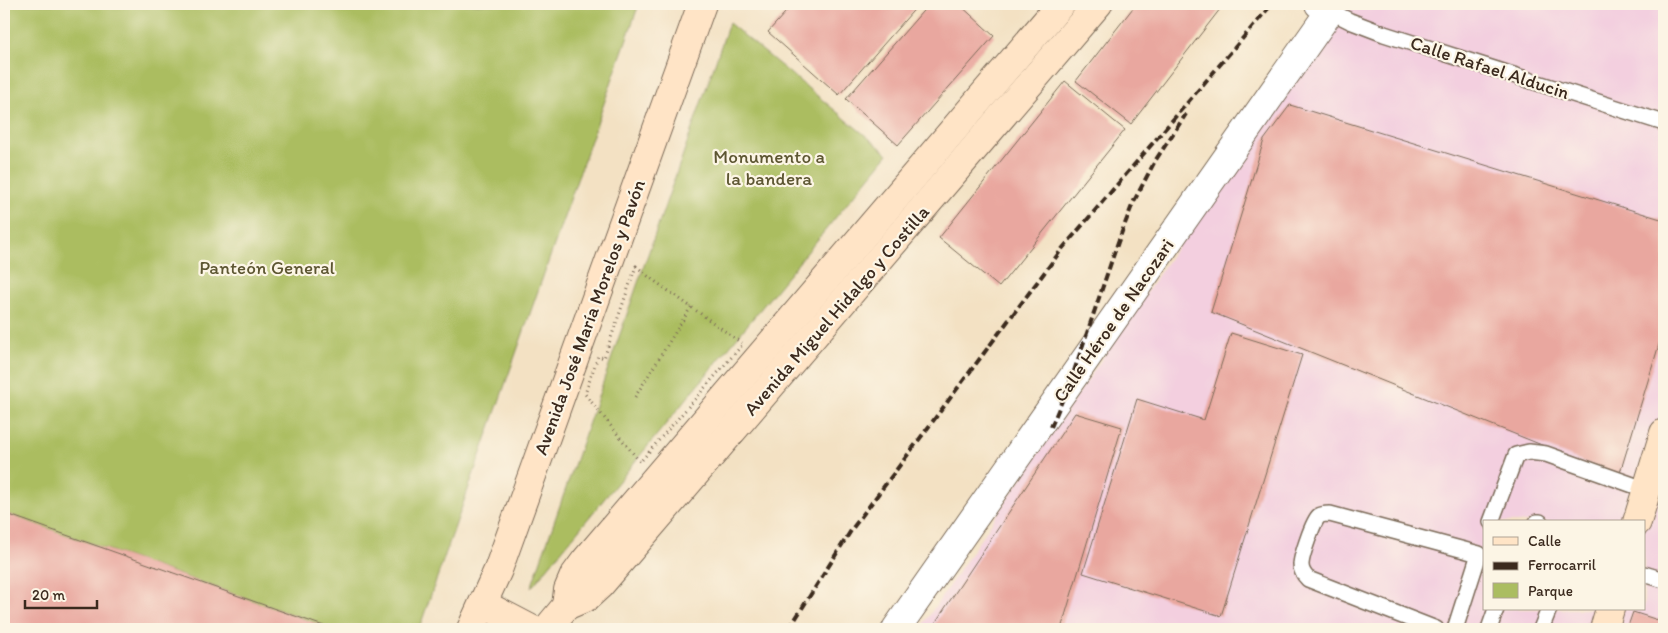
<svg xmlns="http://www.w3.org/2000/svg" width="1668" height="633" viewBox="0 0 1668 633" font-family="Itim,sans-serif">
  <rect width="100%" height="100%" fill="#fcf5e5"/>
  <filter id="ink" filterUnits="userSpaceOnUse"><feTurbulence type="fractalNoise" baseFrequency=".02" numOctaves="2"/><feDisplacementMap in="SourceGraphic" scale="10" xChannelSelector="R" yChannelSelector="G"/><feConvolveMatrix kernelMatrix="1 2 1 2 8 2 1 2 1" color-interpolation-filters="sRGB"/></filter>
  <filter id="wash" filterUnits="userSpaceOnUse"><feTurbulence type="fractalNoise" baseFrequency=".0096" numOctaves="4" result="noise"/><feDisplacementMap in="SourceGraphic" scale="20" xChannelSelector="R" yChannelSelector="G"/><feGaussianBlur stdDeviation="1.12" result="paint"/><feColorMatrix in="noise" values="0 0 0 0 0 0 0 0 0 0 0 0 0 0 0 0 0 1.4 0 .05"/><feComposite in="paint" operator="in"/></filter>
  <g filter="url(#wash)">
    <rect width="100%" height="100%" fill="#f3e1c3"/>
    <path fill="#f3cfdf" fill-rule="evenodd" d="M 1341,4 L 1664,4 L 1664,629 L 920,629 ZM 1484,522 L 1644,522 L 1644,609 L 1484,609 Z"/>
    <g fill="#abbd61" stroke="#737440">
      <polygon points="4,4 639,4 419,629 333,629 4,513"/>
      <polygon points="729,23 888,154 531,588"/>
    </g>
    <g id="blocks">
      <g fill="#e9a79f">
        <polygon points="793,4 919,4 839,95 768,32"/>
        <polygon points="929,4 959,4 994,36 898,145 846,99"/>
        <polygon points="1136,4 1224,4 1131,124 1076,81"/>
        <polygon points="1065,81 1125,130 999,287 939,238"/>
        <polygon points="1290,105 1664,220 1664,328 1619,476 1211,312 1264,140"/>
        <polygon points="1231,333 1302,355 1221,616 1083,573 1137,399 1204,420"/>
        <polygon points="1075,413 1122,427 1061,629 931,629"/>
        <polygon points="4,513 332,629 4,629"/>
        <polygon points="1633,612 1664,622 1664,629 1627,629"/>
      </g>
    </g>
  </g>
  <g filter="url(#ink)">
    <use href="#blocks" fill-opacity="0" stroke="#7b6a58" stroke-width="1"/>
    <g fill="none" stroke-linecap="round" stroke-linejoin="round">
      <defs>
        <g id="service">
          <polyline points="1330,11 1350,21 1384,34 1664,123"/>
          <polyline points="1491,522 1516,455 1529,452 1546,454 1647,490"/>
          <polyline points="1537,522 1540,522"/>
          <polyline points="1644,574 1664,580"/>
          <path d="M 1436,629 L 1308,579 C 1304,575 1301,571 1301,565 C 1301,557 1313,521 1319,516 C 1322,514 1326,514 1330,514 L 1479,554 L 1455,629"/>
          <polyline points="1489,629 1496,609"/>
          <polyline points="1541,629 1549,609"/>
        </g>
        <polyline id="tertiary" points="896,629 1330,11 1319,4"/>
        <g id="secondary">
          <polyline points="1637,522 1664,433"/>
          <polyline points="483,604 531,629"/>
          <polyline points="566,606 587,597 600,585 1098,4"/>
          <polyline points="471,629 498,570 702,4"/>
          <polyline points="547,629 566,606 568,590 574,576 585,561 1061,4"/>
          <polyline points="1604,629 1610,609"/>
        </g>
      </defs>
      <use href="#service" stroke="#7b6a58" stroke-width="18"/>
      <use href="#tertiary" stroke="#7b6a58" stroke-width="30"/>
      <use href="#secondary" stroke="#7b6a58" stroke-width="30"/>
      <g stroke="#7b6a58" stroke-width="3" stroke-dasharray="1 4" stroke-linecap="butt">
        <polygon points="636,266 649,277 743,344 640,462 585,394 598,356 604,358"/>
        <polyline points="635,397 691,307"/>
      </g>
      <use href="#service" stroke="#fff" stroke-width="15"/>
      <use href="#tertiary" stroke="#fff" stroke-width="28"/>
      <use href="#secondary" stroke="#ffe4c6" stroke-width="28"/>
      <g stroke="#3b2a1e" stroke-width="4" stroke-dasharray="8 4" stroke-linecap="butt">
        <polyline points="1051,427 1072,377 1118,242 1133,203 1155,161 1186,114"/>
        <polyline points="789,629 852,529 1062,249 1272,4"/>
      </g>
    </g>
  </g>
  <g text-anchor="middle" stroke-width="4.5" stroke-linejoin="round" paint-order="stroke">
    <g font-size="19" fill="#3b2a1e" stroke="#fcf5e5">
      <text transform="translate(1490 67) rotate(18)" y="7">Calle Rafael Alducin</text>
      <text transform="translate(836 310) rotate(-49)" y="7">Avenida Miguel Hidalgo y Costilla</text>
      <text transform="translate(589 317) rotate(-70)" y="7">Avenida José María Morelos y Pavón</text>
      <text transform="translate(1113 320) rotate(-55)" y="7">Calle Héroe de Nacozari</text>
    </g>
    <g font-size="19" fill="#5d5632" stroke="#fcf5e5">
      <text x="769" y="163">Monumento a<tspan x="769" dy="22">la bandera</tspan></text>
      <text x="267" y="274">Panteón General</text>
    </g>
  </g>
  <rect width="1668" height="633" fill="none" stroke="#fcf5e5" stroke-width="20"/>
  <rect x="1483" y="520" width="162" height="90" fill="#fcf5e5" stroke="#afa495"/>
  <rect x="1493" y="537" width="25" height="8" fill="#ffe4c6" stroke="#afa495"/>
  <text x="1528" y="546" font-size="15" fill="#3b2a1e">Calle</text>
  <rect x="1493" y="562" width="25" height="8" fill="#3b2a1e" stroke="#afa495"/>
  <text x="1528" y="570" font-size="15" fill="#3b2a1e">Ferrocarril</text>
  <rect x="1493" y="583" width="25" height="15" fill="#abbd61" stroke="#afa495"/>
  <text x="1528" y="596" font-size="15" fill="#3b2a1e">Parque</text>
  <path d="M25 600v8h72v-8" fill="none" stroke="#3b2a1e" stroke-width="2.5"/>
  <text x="32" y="600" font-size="15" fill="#3b2a1e" stroke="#fcf5e5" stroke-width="4" paint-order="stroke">20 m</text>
</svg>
